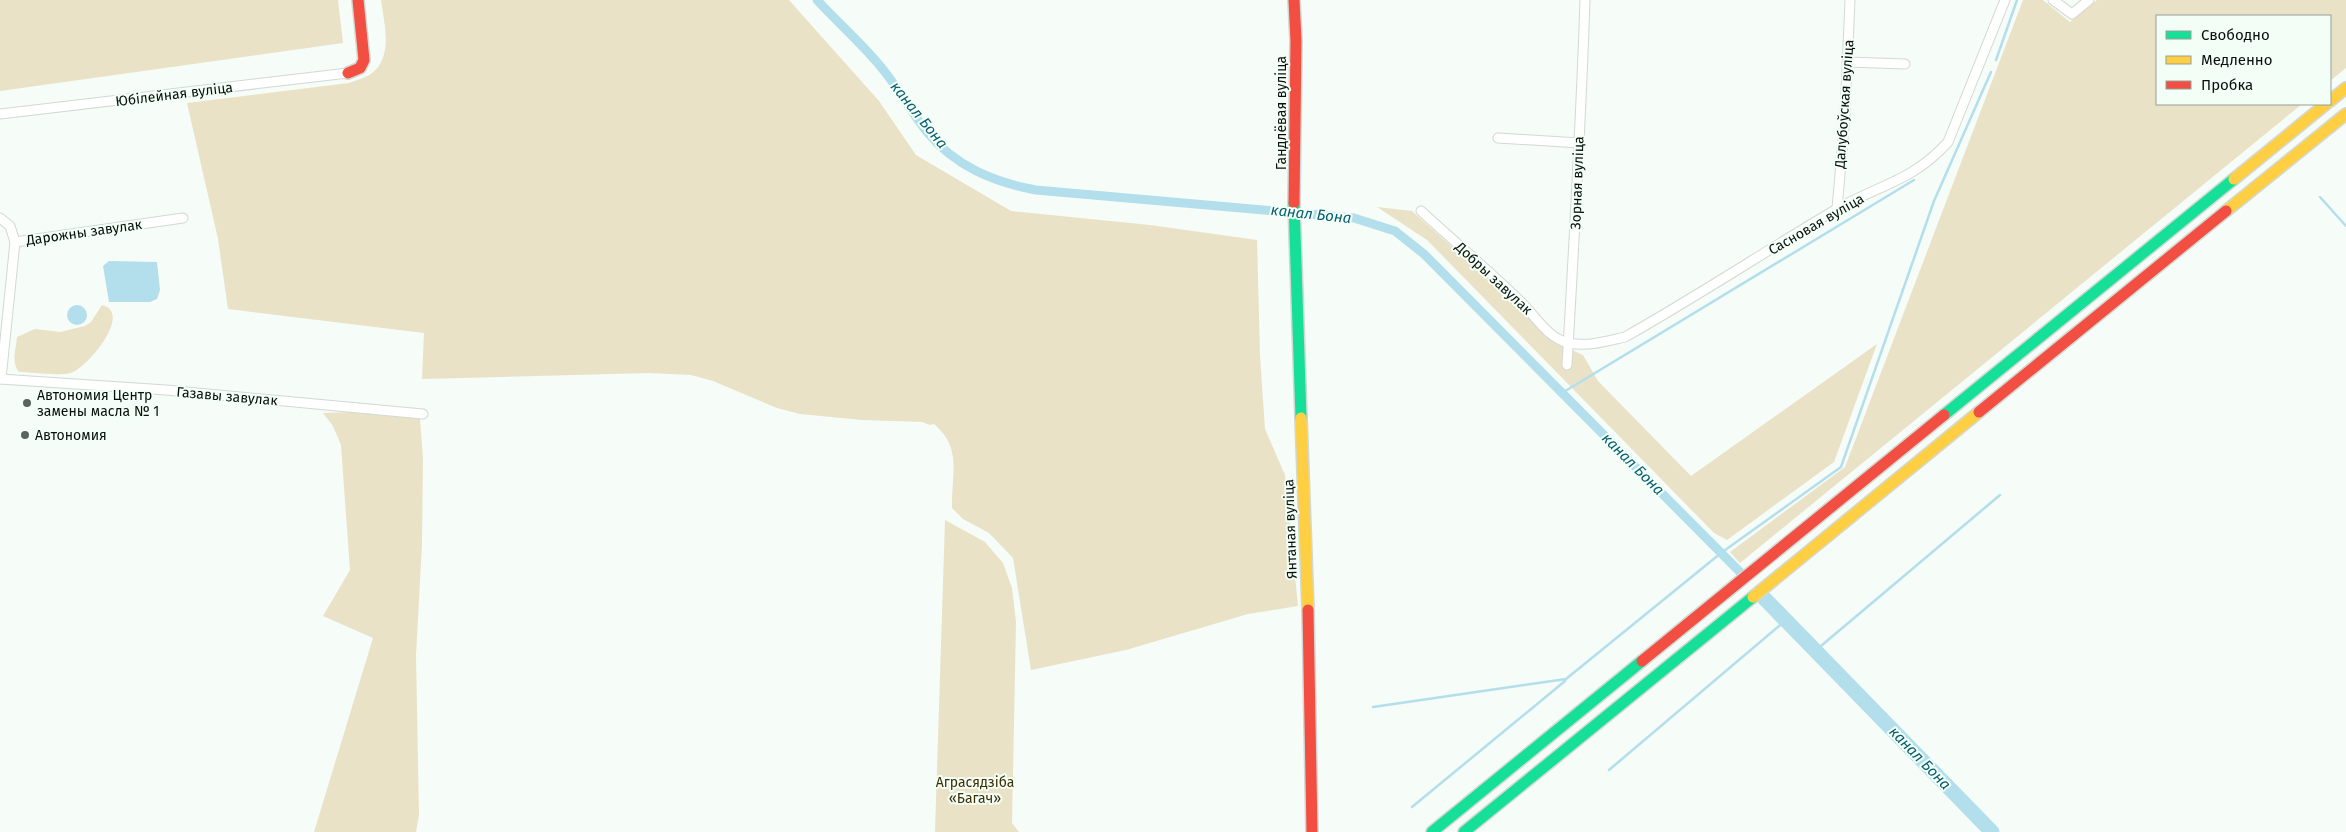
<svg xmlns="http://www.w3.org/2000/svg" width="2346" height="832" viewBox="0 0 2346 832" font-family="'Fira Sans',sans-serif">
  <rect width="100%" height="100%" fill="#f6fcf7"/>
  <g fill="#e9e2c7">
    <polygon points="0,0 338,0 343,43 0,91"/>
    <path d="M 381,0 L 789,0 L 879,101 L 916,155 L 1011,211 L 1150,225 L 1257,240 L 1260,356 L 1265,429 L 1285,475 L 1298,606 L 1248,614 L 1126,650 L 1031,670 L 1013,558 L 989,533 L 963,519 L 952,508 C 951,474 963,449 934,424 L 930,425 L 922,422 L 862,420 L 800,414 L 777,408 L 713,381 L 691,375 L 649,373 L 422,379 L 424,333 L 228,309 L 218,239 L 187,103 L 349,83 C 356,80 365,78 371,74 C 394,57 384,23 381,0 Z"/>
    <polygon points="2023,0 2043,0 2070,22 2097,0 2346,0 2346,68 2330,81 2330,16 2157,16 2157,104 2302,104 1740,563 1730,552 1845,467"/>
    <polygon points="1377,207 1412,211 1497,287 1554,342 1583,355 1598,381 1691,476 1877,344 1834,462 1727,540 1714,533 1427,240"/>
    <path d="M 102,305 C 133,313 89,365 73,372 C 64,377 31,372 19,372 C 11,362 16,349 17,337 L 35,329 L 60,332 L 85,326 L 91,322 Z"/>
    <polygon points="351,412 420,419 423,459 422,544 416,655 419,815 416,832 314,832 373,638 323,616 350,570 341,445 333,426 323,413"/>
    <polygon points="945,520 985,542 1003,563 1012,588 1016,622 1012,823 1019,832 935,832"/>
  </g>
  <g fill="#b3dfec">
    <polygon points="109,261 157,262 160,290 157,299 150,302 109,302 103,266"/>
    <circle cx="77" cy="315" r="10"/>
  </g>
  <g fill="none" stroke-linecap="round" stroke-linejoin="round">
    <g stroke="#b3dfec" stroke-width="2.5">
      <polyline points="1996,60 2017,0"/>
      <polyline points="2320,197 2346,226"/>
      <polyline points="1562,393 1914,180"/>
      <polyline points="1815,651 2000,495"/>
      <polyline points="1373,707 1566,679 1721,553 1841,467 1934,201 1991,72"/>
      <polyline points="1609,770 1785,621"/>
      <polyline points="1412,807 1565,681"/>
    </g>
    <path stroke="#b3dfec" stroke-width="9" d="M 817,0 C 839,24 865,46 885,72 C 900,91 912,113 927,132 C 955,166 993,182 1036,190 L 1354,218 L 1395,231 L 1424,254 L 1742,574"/>
    <polyline stroke="#b3dfec" stroke-width="15" points="1765,599 1992,832"/>
    <defs>
      <g id="street">
        <polyline points="2053,0 2072,14 2089,0"/>
        <polyline points="1847,62 1905,64"/>
        <polyline points="0,114 348,73"/>
        <polyline points="1498,138 1579,143"/>
        <polyline points="1837,209 1845,115 1850,0"/>
        <path d="M 1421,211 C 1454,241 1488,270 1520,301 C 1534,314 1548,339 1569,343 C 1588,347 1607,341 1625,337 C 1696,297 1764,252 1835,210 C 1878,185 1912,182 1948,142 L 2005,0"/>
        <polyline points="0,218 10,226 15,242 183,218"/>
        <path d="M 1567,365 C 1574,244 1581,122 1585,0"/>
        <polyline points="0,379 166,390 423,414"/>
        <polyline points="1,379 15,242"/>
      </g>
      <g id="fast">
        <polyline points="1294,203 1301,418"/>
        <polyline points="1944,415 2234,179"/>
        <polyline points="1432,832 1642,661"/>
        <polyline points="1464,832 1753,597"/>
      </g>
      <g id="slow">
        <polyline points="2330,101 2346,88"/>
        <polyline points="2234,179 2326,104"/>
        <polyline points="2226,211 2346,114"/>
        <polyline points="1301,418 1308,610"/>
        <polyline points="1753,597 1979,412"/>
      </g>
      <g id="jam">
        <polyline points="1294,0 1296,41 1294,203"/>
        <polyline points="348,73 360,68 364,60 358,0"/>
        <polyline points="1979,412 2226,211"/>
        <polyline points="1308,610 1312,832"/>
        <polyline points="1642,661 1944,415"/>
      </g>
    </defs>
    <use href="#street" stroke="#d2d9d4" stroke-width="11"/>
    <use href="#fast" stroke="#d2d9d4" stroke-width="14"/>
    <use href="#slow" stroke="#d2d9d4" stroke-width="14"/>
    <use href="#jam" stroke="#d2d9d4" stroke-width="14"/>
    <use href="#street" stroke="#fefffe" stroke-width="9"/>
    <use href="#fast" stroke="#16e098" stroke-width="11"/>
    <use href="#slow" stroke="#ffcf43" stroke-width="11"/>
    <use href="#jam" stroke="#f24e42" stroke-width="11"/>
  </g>
  <g fill="#5c625e" stroke="#f3fff6" stroke-width="2">
    <circle cx="27" cy="403" r="5"/>
    <circle cx="25" cy="435" r="5"/>
  </g>
  <g text-anchor="middle" stroke-width="4" stroke-linejoin="round" paint-order="stroke">
    <g font-size="14" fill="#090f0b" stroke="#f3fff6">
      <text transform="translate(174 94) rotate(-7)" y="5">Юбілейная вуліца</text>
      <text transform="translate(1844 104) rotate(-86)" y="5">Далубоўская вуліца</text>
      <text transform="translate(1281 113) rotate(-90)" y="5">Гандлёвая вуліца</text>
      <text transform="translate(1577 183) rotate(-88)" y="5">Зорная вуліца</text>
      <text transform="translate(1816 224) rotate(-30)" y="5">Сасновая вуліца</text>
      <text transform="translate(84 232) rotate(-8)" y="5">Дарожны завулак</text>
      <text transform="translate(1494 278) rotate(43)" y="5">Добры завулак</text>
      <text transform="translate(227 396) rotate(5)" y="5">Газавы завулак</text>
      <text transform="translate(1290 529) rotate(-92)" y="5">Янтаная вуліца</text>
    </g>
    <g font-size="14" fill="#090f0b" stroke="#f3fff6" text-anchor="start">
      <text x="37" y="400">Автономия Центр<tspan x="37" dy="16">замены масла № 1</tspan></text>
      <text x="35" y="440">Автономия</text>
    </g>
    <g font-size="14" fill="#3d2e05" stroke="#f3fff6">
      <text x="975" y="787">Аграсядзіба<tspan x="975" dy="16">«Багач»</tspan></text>
    </g>
    <g font-size="15" font-style="italic" fill="#075d71" stroke="#f3fff6">
      <text transform="translate(919 115) rotate(51)" y="5">канал Бона</text>
      <text transform="translate(1311 214) rotate(6)" y="5">канал Бона</text>
      <text transform="translate(1633 464) rotate(45)" y="5">канал Бона</text>
      <text transform="translate(1920 758) rotate(46)" y="5">канал Бона</text>
    </g>
  </g>
  <rect x="2156" y="15" width="175" height="90" fill="#f3fff6" stroke="#959f98"/>
  <rect x="2166" y="31" width="25" height="8" fill="#16e098" stroke="#959f98"/>
  <text x="2201" y="40" font-size="15" fill="#090f0b">Свободно</text>
  <rect x="2166" y="56" width="25" height="8" fill="#ffcf43" stroke="#959f98"/>
  <text x="2201" y="65" font-size="15" fill="#090f0b">Медленно</text>
  <rect x="2166" y="81" width="25" height="8" fill="#f24e42" stroke="#959f98"/>
  <text x="2201" y="90" font-size="15" fill="#090f0b">Пробка</text>
</svg>
